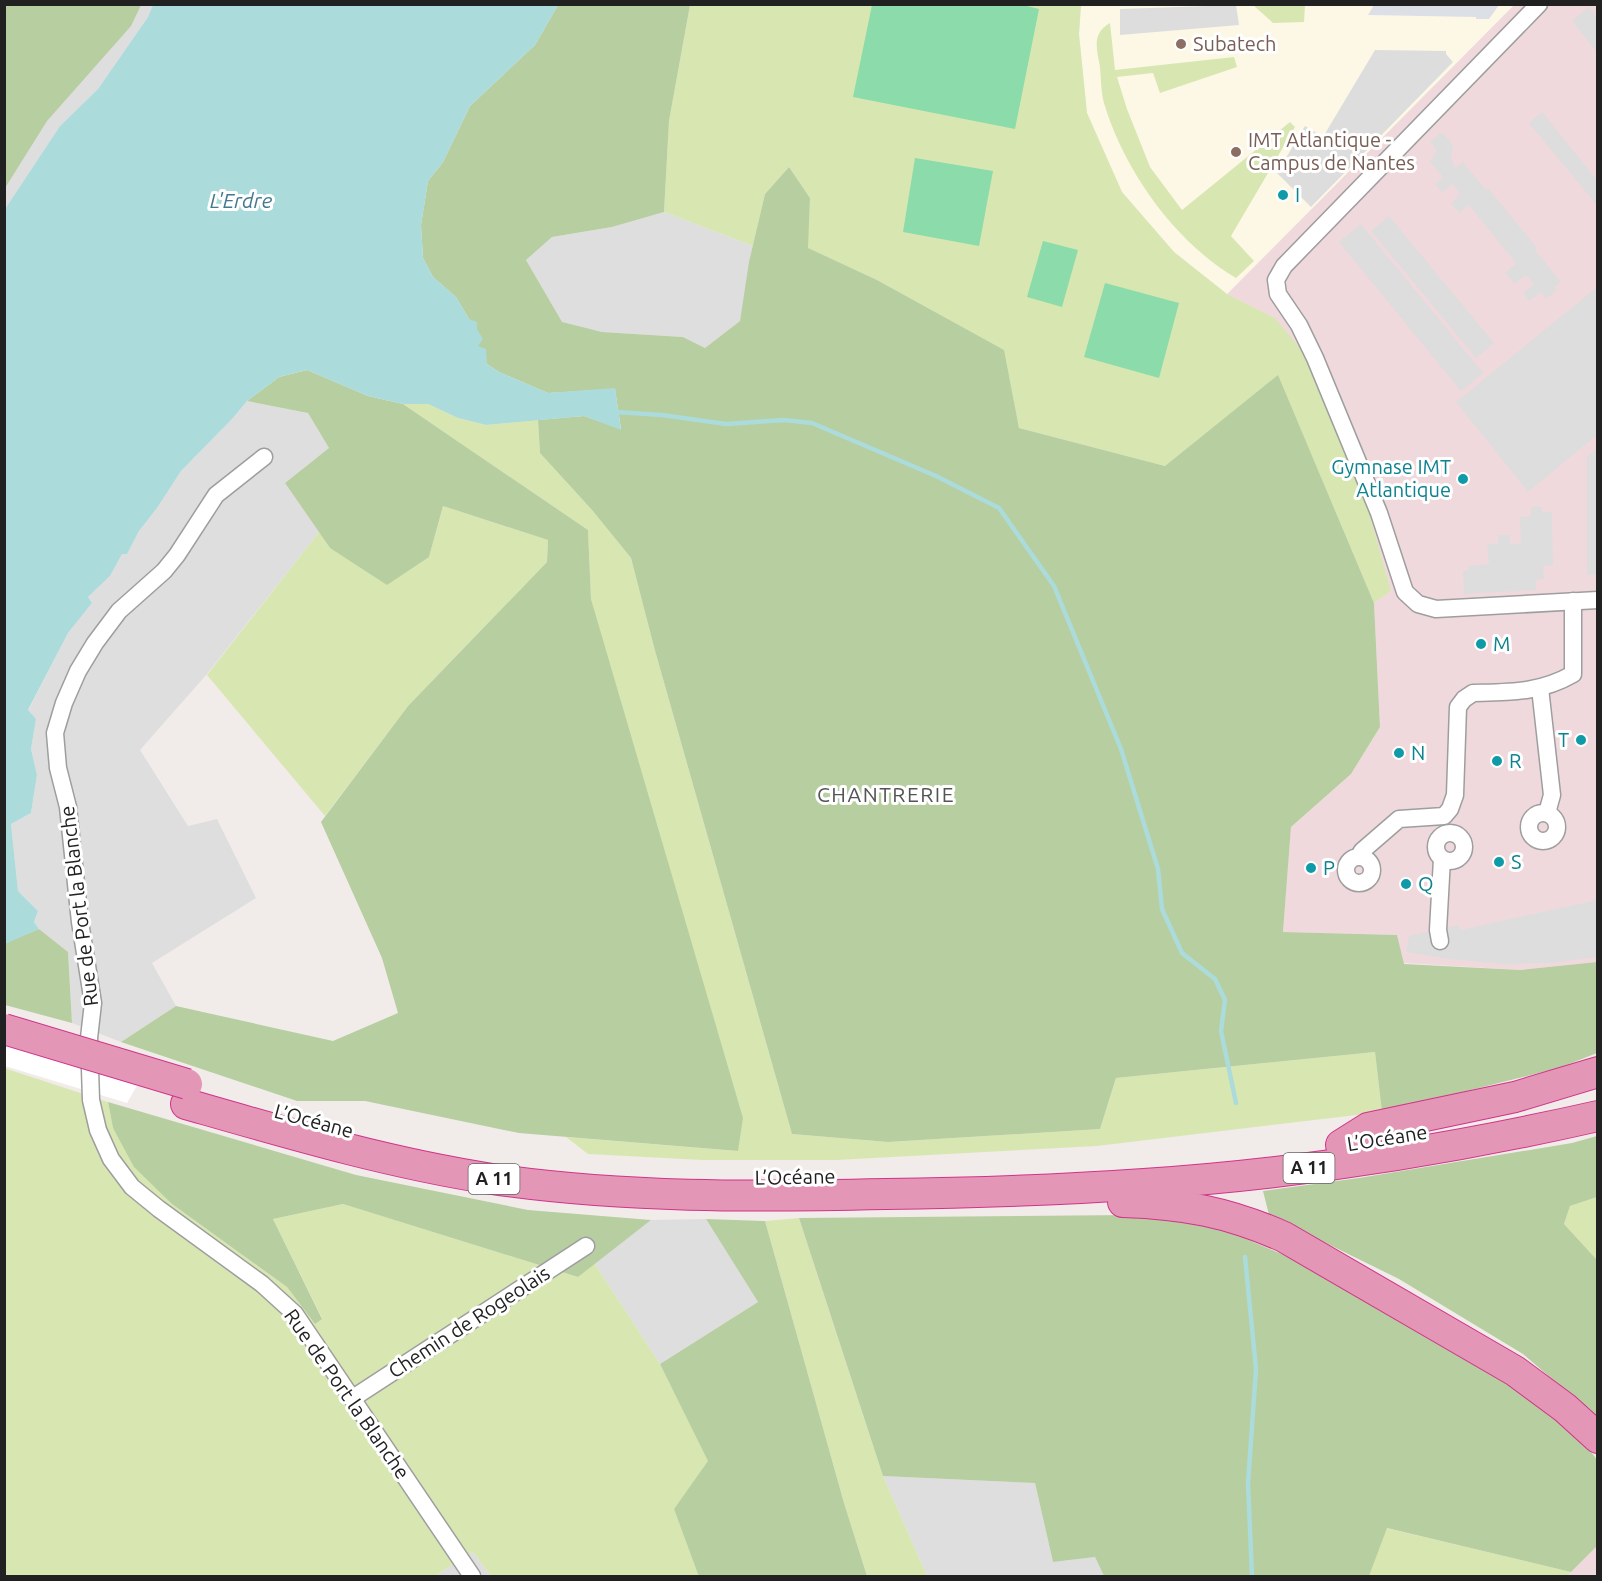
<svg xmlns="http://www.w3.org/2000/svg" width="1602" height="1581" viewBox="0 0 1602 1581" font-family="Ubuntu,sans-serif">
  <rect width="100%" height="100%" fill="#f1ece9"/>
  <g fill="#dfdedf">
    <polygon points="5,5 153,5 148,17 98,89 60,126 5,209"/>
    <polygon points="664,212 753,246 740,321 705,348 683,337 602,332 562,323 526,260 552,237 612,227"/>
    <polygon points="247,401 308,413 329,448 285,483 319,532 207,674 140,750 188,826 217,819 256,898 152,963 176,1006 121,1042 72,1023 68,952 39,929 34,922 38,911 18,891 11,824 31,813 37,775 31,749 36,719 28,711 68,633 92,603 88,597 110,576 122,554 127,554 139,531 157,508 181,471 232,419"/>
    <polygon points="706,1219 758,1302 660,1364 594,1263 651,1220"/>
    <polygon points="883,1476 1035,1483 1053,1562 1095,1557 1104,1576 927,1576"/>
    <polygon points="473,1552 491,1576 435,1576"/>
  </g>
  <g fill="#f0d9dd">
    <polygon points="1514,5 1597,5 1597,962 1520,970 1403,963 1397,935 1283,932 1291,827 1351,774 1380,727 1374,603 1391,590 1227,294"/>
    <polygon points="1597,1546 1597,1576 1567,1576"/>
  </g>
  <polygon fill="#fdf8e5" points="1081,5 1514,5 1227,294 1174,252 1122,192 1087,113 1079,34"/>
  <g fill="#d8e7b2">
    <polygon points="690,5 1081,5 1079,34 1087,113 1122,192 1174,252 1227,294 1275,318 1315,366 1360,480 1391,591 1374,603 1278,376 1165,466 1019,428 1003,350 877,280 807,248 810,198 789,167 765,194 753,246 664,212 669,121"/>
    <polygon points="1253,5 1305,5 1304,22 1273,23"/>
    <path d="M 1110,23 L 1115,70 L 1234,57 L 1237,67 L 1160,93 L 1153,73 L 1117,77 L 1127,109 L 1150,167 L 1182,210 L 1290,122 L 1295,127 L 1231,236 L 1254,261 L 1236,278 C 1176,243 1124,171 1104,103 C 1101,92 1101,79 1100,67 C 1097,49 1091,34 1110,23 Z"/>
    <polygon points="403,404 428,404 458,418 486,425 538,420 540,453 592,510 631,558 654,647 792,1134 888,1142 1100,1129 1116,1078 1375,1052 1382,1112 1097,1146 837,1160 702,1160 588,1154 566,1137 737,1151 591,599 588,530"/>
    <polygon points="443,506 548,540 547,562 408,706 325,816 207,675 319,532 330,548 429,557"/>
    <polygon points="4,1068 108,1102 113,1128 172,1204 287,1287 315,1324 322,1318 273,1219 343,1204 578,1277 594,1263 660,1364 709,1461 674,1509 700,1576 491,1576 473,1552 435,1576 5,1576"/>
    <polygon points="1597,1197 1597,1260 1564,1224 1570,1206"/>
    <polygon points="799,1218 883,1476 927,1576 867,1576 844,1503 765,1221"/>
    <polygon points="1386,1528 1571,1572 1567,1576 1369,1576"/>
  </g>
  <g fill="#b7cea0">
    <polygon points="5,4 141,5 131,26 47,121 5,188"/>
    <polygon points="558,5 690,5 669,121 664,212 612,227 552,237 526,260 562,322 602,332 683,337 705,348 740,321 749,262 765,194 789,167 810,198 808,248 877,280 1004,350 1019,428 1165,466 1278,375 1374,603 1380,727 1351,774 1291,827 1283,932 1397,935 1404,964 1520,970 1597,962 1597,1053 1559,1068 1382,1112 1375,1052 1116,1078 1100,1129 888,1142 792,1134 654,647 631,558 592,510 540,453 538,420 584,416 621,429 615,389 548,393 499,372 487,364 478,346 469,319 456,297 433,277 423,258 421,225 428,181 443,162 470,106 535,45"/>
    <polygon points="307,370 368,396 403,404 588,530 591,599 743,1118 738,1151 519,1133 365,1101 297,1101 121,1042 176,1006 333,1041 398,1013 382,958 321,822 408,706 547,562 548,540 443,506 429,557 387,585 330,548 285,483 329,448 308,413 247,401 279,377"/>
    <polygon points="39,929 68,952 72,1023 5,1005 5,943"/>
    <polygon points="108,1102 356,1175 528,1210 651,1220 578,1277 343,1204 273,1219 322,1319 315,1324 287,1287 172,1204 134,1167 113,1128"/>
    <polygon points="1597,1136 1597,1197 1570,1206 1564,1224 1597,1260 1597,1418 1523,1354 1399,1279 1269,1215 1263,1191 1359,1178 1572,1143"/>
    <polygon points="1130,1215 1193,1220 1233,1233 1309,1266 1522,1390 1584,1442 1597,1460 1597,1546 1571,1572 1387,1528 1369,1576 1104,1576 1095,1557 1053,1562 1035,1483 883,1476 799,1218"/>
    <polygon points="706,1219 765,1221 844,1503 867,1576 700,1576 698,1574 674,1509 708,1461 660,1364 758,1302"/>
  </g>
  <g fill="#8cdbab">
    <polygon points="1019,4 1039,9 1015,129 853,97 872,5"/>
    <polygon points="915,158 993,171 979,246 903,232"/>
    <polygon points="1043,241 1078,250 1062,307 1027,297"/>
    <polygon points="1105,283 1179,303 1159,378 1084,357"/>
  </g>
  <g fill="#ddd">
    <polygon points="1236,5 1239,25 1120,35 1120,9"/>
    <polygon points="1589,7 1597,17 1597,52 1572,21"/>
    <polygon points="1375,50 1446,51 1446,54 1453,62 1311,207 1277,173 1305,126 1323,137"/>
    <polygon points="1542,112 1597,180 1597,205 1529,123"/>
    <polygon points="1442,132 1453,145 1451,158 1455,168 1463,162 1486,190 1488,188 1537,248 1535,250 1561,282 1555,287 1556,291 1546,299 1541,292 1529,301 1523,293 1534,284 1526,275 1515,284 1505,273 1516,263 1469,205 1459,213 1451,203 1460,194 1453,184 1442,192 1435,184 1443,177 1430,162 1437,150 1430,142"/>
    <polygon points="1389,216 1494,343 1476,358 1371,231"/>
    <polygon points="1361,224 1483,373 1461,391 1339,242"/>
    <polygon points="1597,287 1597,435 1528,492 1456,402"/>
    <polygon points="1597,448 1597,575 1587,575 1587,457"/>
    <polygon points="1531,507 1542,507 1542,512 1552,512 1553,565 1543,566 1544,579 1536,580 1536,590 1464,594 1463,571 1468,571 1468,566 1489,564 1487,544 1498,544 1498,535 1510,535 1510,544 1521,544 1520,517 1531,516"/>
    <polygon points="1597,900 1597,957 1550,963 1502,964 1449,959 1406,952 1409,936 1458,925 1460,930"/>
  </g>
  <polygon fill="#dddfe7" points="1374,5 1374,4 1499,5 1489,19 1476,19 1476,17 1368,15"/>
  <polygon fill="#acdbdb" points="153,5 558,5 535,45 470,106 443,162 428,181 421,225 423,258 433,277 456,297 469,319 477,322 477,329 483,339 478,346 486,349 487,364 499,372 548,393 615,388 621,430 584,416 486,425 458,418 428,404 403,404 368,396 307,370 279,377 247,401 232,419 181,471 157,508 139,531 127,554 122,554 110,576 88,597 92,603 68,633 28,710 36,719 31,749 37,775 31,813 11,824 18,891 38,911 34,922 39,929 5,944 5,209 60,126 98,89 148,17"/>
  <polygon fill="#fff" points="4,1014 152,1059 127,1103 5,1066"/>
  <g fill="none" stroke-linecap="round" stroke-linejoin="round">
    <g stroke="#acdbdb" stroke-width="4.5">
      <polyline points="616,412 662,415 726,424 784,420 812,423 936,476 999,508 1054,586 1121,749 1158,869 1162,909 1182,953 1215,979 1225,1000 1221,1031 1236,1103"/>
      <polyline points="1245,1257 1256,1369 1248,1483 1252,1576"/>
    </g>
    <defs>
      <g id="minor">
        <polyline points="1539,4 1284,266 1276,280 1278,294 1299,325 1315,358 1379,513 1405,592 1418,604 1436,609 1598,600"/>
        <polyline points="264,457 216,495 177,555 164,571 119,611 95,643 78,671 64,703 55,733 58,768 68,807 80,922 93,1003 89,1038 91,1100 98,1130 111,1159 132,1187 159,1209 262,1284 295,1314 472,1576"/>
        <polyline points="1540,688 1552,795 1547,813"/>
        <circle cx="1543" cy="827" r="14"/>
        <circle cx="1450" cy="847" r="14"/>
        <path d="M 1359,856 L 1362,851 L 1399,819 L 1444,816 L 1450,809 L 1455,795 L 1458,707 L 1464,699 L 1473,693 C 1510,692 1540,693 1573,674 L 1573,601"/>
        <circle cx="1359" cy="870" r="13"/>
        <polyline points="1440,941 1438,930 1442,859"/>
        <polyline points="353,1398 586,1246"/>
      </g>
      <g id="motorway">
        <path d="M 186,1104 C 287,1133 388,1163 492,1179 C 623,1198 754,1197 886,1194 C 972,1193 1058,1190 1144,1184 C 1297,1174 1448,1150 1598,1116"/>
        <polyline points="1341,1145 1368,1128 1515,1097 1598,1072"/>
        <path d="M 1123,1202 C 1184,1204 1228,1212 1284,1237 L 1515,1371 L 1565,1408 L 1598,1438"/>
      </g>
    </defs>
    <use href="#minor" stroke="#9e9e9e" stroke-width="19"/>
    <use href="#motorway" stroke="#d1338b" stroke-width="32"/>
    <use href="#minor" stroke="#fff" stroke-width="16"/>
    <use href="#motorway" stroke="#e396b5" stroke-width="30"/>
    <defs>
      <polyline id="motorway-bridge" points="4,1029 187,1084"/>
    </defs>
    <use href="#motorway-bridge" stroke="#d1338b" stroke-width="32" stroke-linecap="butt"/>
    <use href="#motorway-bridge" stroke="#e396b5" stroke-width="30"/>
  </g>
  <g fill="#8d6e63" stroke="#fff" stroke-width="2">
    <circle cx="1181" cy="44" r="6"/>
    <circle cx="1236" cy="152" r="6"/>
  </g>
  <g fill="#0f9aa8" stroke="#fff" stroke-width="2">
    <circle cx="1283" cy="195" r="6"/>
    <circle cx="1463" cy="479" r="6"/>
    <circle cx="1481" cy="644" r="6"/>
    <circle cx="1581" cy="740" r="6"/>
    <circle cx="1399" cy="753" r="6"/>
    <circle cx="1497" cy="761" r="6"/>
    <circle cx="1499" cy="862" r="6"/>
    <circle cx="1311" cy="868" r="6"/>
    <circle cx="1406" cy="884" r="6"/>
  </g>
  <g text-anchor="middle" stroke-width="6" stroke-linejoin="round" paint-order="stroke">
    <g fill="#fff" stroke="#646464" stroke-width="1.5">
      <rect x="1283.5" y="1153" width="51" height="30" rx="4.5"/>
      <rect x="468.5" y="1164" width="51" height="30" rx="4.5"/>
    </g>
    <g font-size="18" font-weight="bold" fill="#212121">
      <text x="1309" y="1174">A 11</text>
      <text x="494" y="1185">A 11</text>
    </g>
    <g font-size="20" fill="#785e54" stroke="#fff" text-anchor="start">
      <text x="1193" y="51">Subatech</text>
      <text x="1248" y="147">IMT Atlantique -<tspan x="1248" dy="23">Campus de Nantes</tspan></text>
    </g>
    <g font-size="20" fill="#0d838f" stroke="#fff" text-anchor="start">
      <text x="1295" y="202">I</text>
      <text x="1451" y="474" text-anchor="end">Gymnase IMT<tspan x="1451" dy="23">Atlantique</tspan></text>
      <text x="1493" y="651">M</text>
      <text x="1569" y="747" text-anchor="end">T</text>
      <text x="1411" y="760">N</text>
      <text x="1509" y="768">R</text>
      <text x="1511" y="869">S</text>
      <text x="1323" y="875">P</text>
      <text x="1418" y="891">Q</text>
    </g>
    <g font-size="20" fill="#212121" stroke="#fff">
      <text transform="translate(79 906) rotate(-97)" y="7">Rue de Port la Blanche</text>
      <text transform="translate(314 1121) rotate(15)" y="7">L’Océane</text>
      <text transform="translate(1387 1138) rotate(-9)" y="7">L’Océane</text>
      <text transform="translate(795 1177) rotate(-1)" y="7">L’Océane</text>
      <text transform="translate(469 1322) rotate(-33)" y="7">Chemin de Rogeolais</text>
      <text transform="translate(347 1394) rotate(55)" y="7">Rue de Port la Blanche</text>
    </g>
    <g font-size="21" font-style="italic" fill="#45798d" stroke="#fff">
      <text x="241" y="208">L'Erdre</text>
    </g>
    <g font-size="21" letter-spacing="1.5" fill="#545454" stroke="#fff">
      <text x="886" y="802">CHANTRERIE</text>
    </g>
  </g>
  <rect width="1602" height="1581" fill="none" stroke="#212121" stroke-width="12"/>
</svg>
